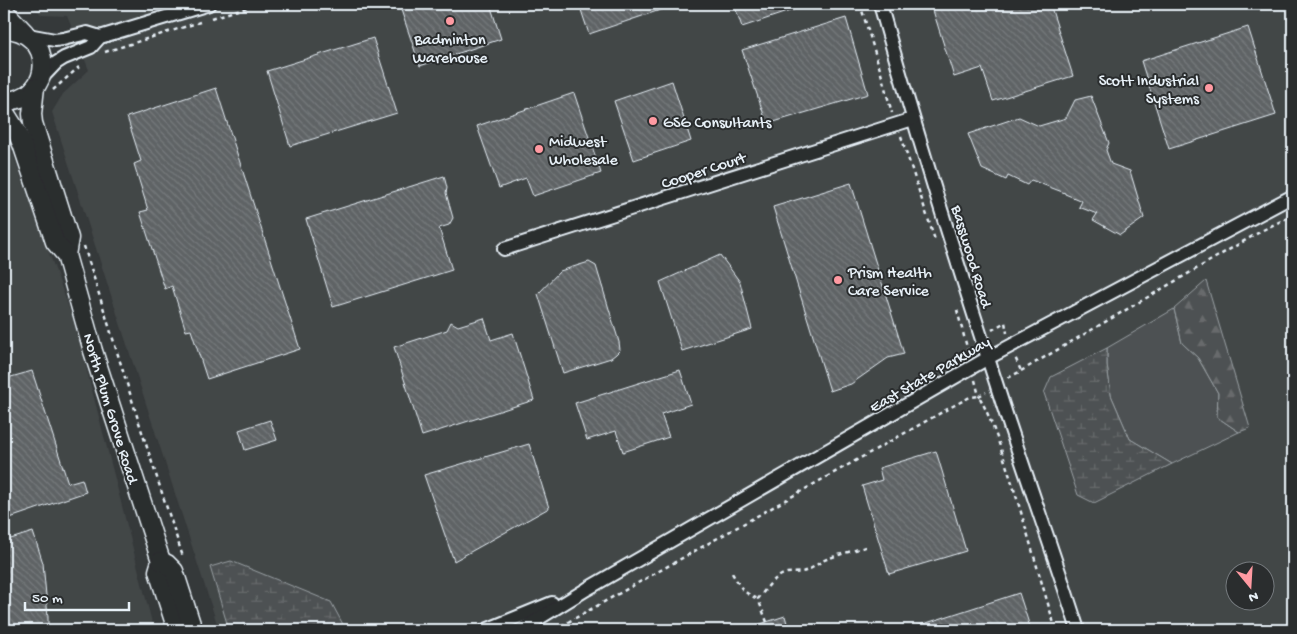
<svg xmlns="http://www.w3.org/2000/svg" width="1297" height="634" viewBox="0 0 1297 634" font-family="'Gochi Hand',sans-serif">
  <defs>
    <pattern id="forest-firs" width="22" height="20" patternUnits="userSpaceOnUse" patternTransform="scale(1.25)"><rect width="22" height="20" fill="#4d5152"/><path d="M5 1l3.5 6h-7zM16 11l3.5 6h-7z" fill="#676a6c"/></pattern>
    <pattern id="wetland-marsh" width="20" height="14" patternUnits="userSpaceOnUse" patternTransform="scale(1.25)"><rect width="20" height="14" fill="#4d5152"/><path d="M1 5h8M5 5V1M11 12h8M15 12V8" fill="none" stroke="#676a6c"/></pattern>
    <pattern id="building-back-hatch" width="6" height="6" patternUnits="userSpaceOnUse" patternTransform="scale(1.25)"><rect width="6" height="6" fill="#5f6365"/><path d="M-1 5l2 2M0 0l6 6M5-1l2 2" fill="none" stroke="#767a7c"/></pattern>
  </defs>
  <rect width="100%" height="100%" fill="#35393a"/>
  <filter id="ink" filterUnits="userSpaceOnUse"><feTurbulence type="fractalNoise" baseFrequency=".02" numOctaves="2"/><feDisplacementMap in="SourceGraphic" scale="10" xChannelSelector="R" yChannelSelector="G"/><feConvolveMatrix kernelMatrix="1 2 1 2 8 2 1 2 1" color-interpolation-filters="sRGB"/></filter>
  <g filter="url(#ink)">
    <g fill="#424647" fill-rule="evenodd">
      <path d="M 30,4 L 1293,4 L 1293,630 L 219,630 L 52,112 L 63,94 L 89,70 L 67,16 L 42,15 ZM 1234,572 L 1264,572 L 1264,602 L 1234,602 Z"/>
      <polygon points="4,141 10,146 75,324 154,630 4,630"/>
    </g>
    <polygon fill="#4d5152" stroke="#9aa1a5" points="1174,309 1182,343 1198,358 1218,393 1217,417 1239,432 1172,464 1130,439 1111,395 1107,365 1107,348"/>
    <polygon fill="url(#forest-firs)" stroke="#9aa1a5" points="1206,281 1250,428 1239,432 1217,417 1218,393 1198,358 1182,343 1174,309"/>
    <g fill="url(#wetland-marsh)" stroke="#9aa1a5">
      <polygon points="1107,348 1107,365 1111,395 1130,439 1172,464 1094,503 1078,495 1044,393 1051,377"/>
      <polygon points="231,561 331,602 346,630 229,630 210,567"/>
    </g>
    <g fill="url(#building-back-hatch)" stroke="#e8f1f8">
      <polygon points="399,4 490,4 501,39 420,66"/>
      <polygon points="579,4 672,4 672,6 589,34"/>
      <polygon points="734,4 805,4 805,6 742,27"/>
      <polygon points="931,4 1050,4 1073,76 993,101 982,68 954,77"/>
      <polygon points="846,18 868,94 767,124 742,50"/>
      <polygon points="1248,27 1276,115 1169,149 1141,61"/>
      <polygon points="373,38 397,113 290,146 267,71"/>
      <polygon points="672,81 691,141 634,160 614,101"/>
      <polygon points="216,88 300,349 207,379 191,330 186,331 172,286 165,289 140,212 148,210 134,164 141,161 127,117"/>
      <polygon points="574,93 601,173 533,196 526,178 499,188 477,126"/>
      <polygon points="1091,96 1109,143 1106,150 1111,164 1130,171 1144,218 1120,235 1093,220 1097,214 1079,207 1082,201 1065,194 1065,193 1031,180 1027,185 1008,176 1006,180 982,169 968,134 1019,117 1039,126 1066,118 1075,100"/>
      <polygon points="444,176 447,188 446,193 453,218 449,225 439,228 452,270 333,307 306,219"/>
      <polygon points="851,183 904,354 888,358 851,384 830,391 773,207"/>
      <polygon points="720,255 740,282 752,329 682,351 660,282"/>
      <polygon points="589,262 596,266 619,342 620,350 616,354 611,358 563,373 538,294 560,271"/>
      <polygon points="484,318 491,340 513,333 534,400 422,436 394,347 447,330 451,322 458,326"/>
      <polygon points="680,370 691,404 661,414 669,437 623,452 616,431 587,440 575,403"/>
      <polygon points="32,371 68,483 82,479 86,492 4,520 4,379"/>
      <polygon points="270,420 277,440 245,450 239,430"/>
      <polygon points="529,444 549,508 454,561 424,475"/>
      <polygon points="936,451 966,551 889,574 862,486 882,480 879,468"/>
      <polygon points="33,532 43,563 48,617 48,630 4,630 4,541"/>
      <polygon points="1019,593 1031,630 911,630 911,628"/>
      <polygon points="785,616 789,630 748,630 748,628"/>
    </g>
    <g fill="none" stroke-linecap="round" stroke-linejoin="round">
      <defs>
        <g id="street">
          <path d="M 880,4 C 916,131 955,257 996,383 C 1022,466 1052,547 1078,630"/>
          <polyline points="28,35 55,40 63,39 87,33 100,37"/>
          <polyline points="39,81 56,63 64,58 91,47 100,37 209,4"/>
          <polyline points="504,249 913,119"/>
          <polyline points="486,630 552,603"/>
          <polyline points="520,630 587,589 988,358 1293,196"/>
        </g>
        <g id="secondary">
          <polyline points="4,11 25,33"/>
          <path d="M 4,29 C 55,30 56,100 4,101"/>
          <polyline points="35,87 32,114 33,123 69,238 66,255"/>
          <polyline points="4,111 16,130 22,144 55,242 66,255 93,351 161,561 158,571 177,630"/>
          <polyline points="161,561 167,564 174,571 193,630"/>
        </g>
      </defs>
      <use href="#street" stroke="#e8f1f8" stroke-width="16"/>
      <use href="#secondary" stroke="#e8f1f8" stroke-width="21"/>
      <g stroke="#e8f1f8" stroke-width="2.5" stroke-dasharray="4 4" stroke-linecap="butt">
        <polyline points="860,4 879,66 892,113"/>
        <polyline points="212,18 257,4"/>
        <polyline points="105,52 200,22"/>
        <polyline points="53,90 79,67"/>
        <polyline points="901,136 935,240"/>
        <polyline points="84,246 142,432 183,557"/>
        <polyline points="957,310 969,355"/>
        <polyline points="992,330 1005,322 1007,333"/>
        <polyline points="1021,371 1263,230 1293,215"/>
        <polyline points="1008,378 1021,371 1015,357"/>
        <polyline points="975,380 979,396 986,392"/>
        <path d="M 732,573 C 741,588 742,592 758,599"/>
        <path d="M 767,622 L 758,599 C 766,589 774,576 787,573 C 797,572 800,574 810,569 C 816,566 821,561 827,559 C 841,554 855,550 869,546"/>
        <path d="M 554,630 L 953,406 L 970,397 L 979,396 C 994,424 1003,456 1013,486 C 1028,534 1041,582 1056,630"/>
      </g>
      <use href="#street" stroke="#2a2d2e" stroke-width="12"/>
      <use href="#secondary" stroke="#2a2d2e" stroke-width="18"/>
    </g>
  </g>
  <g fill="#ff9aa2" stroke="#2a2d2e" stroke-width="2">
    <circle cx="450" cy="21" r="5"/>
    <circle cx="1209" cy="88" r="5"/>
    <circle cx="653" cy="121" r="5"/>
    <circle cx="539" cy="149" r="5"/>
    <circle cx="838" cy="280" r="5"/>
  </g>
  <g text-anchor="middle" stroke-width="4" stroke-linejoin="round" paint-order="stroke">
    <g font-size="16" fill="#e8f1f8" stroke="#2a2d2e" text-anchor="start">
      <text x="450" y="44" text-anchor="middle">Badminton<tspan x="450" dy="18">Warehouse</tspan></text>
      <text x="1199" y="85" text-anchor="end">Scott Industrial<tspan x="1199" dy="18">Systems</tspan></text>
      <text x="663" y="127">GSG Consultants</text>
      <text x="549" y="146">Midwest<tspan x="549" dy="18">Wholesale</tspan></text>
      <text x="848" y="277">Prism Health<tspan x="848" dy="18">Care Service</tspan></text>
    </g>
    <g font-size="16" fill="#e8f1f8" stroke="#2a2d2e">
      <text transform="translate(703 169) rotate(-18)" y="6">Cooper Court</text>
      <text transform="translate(973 256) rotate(73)" y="6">Basswood Road</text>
      <text transform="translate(929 373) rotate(-30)" y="6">East State Parkway</text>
      <text transform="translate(112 408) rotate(73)" y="6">North Plum Grove Road</text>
    </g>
  </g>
  <rect width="1297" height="634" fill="none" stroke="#2a2d2e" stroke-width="20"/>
  <rect x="10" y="10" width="1277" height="614" fill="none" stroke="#e8f1f8" stroke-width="2" filter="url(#ink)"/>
  <g transform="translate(1250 586) rotate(162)"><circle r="24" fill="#2a2d2e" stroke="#767b7f"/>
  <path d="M0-4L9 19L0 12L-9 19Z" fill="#ff9aa2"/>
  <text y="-8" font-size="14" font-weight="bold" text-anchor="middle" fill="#e8f1f8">N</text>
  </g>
  <path d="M25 602v8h104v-8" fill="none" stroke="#e8f1f8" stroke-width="2.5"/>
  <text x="32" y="602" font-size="15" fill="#e8f1f8" stroke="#2a2d2e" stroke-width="4" paint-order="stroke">50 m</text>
</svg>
